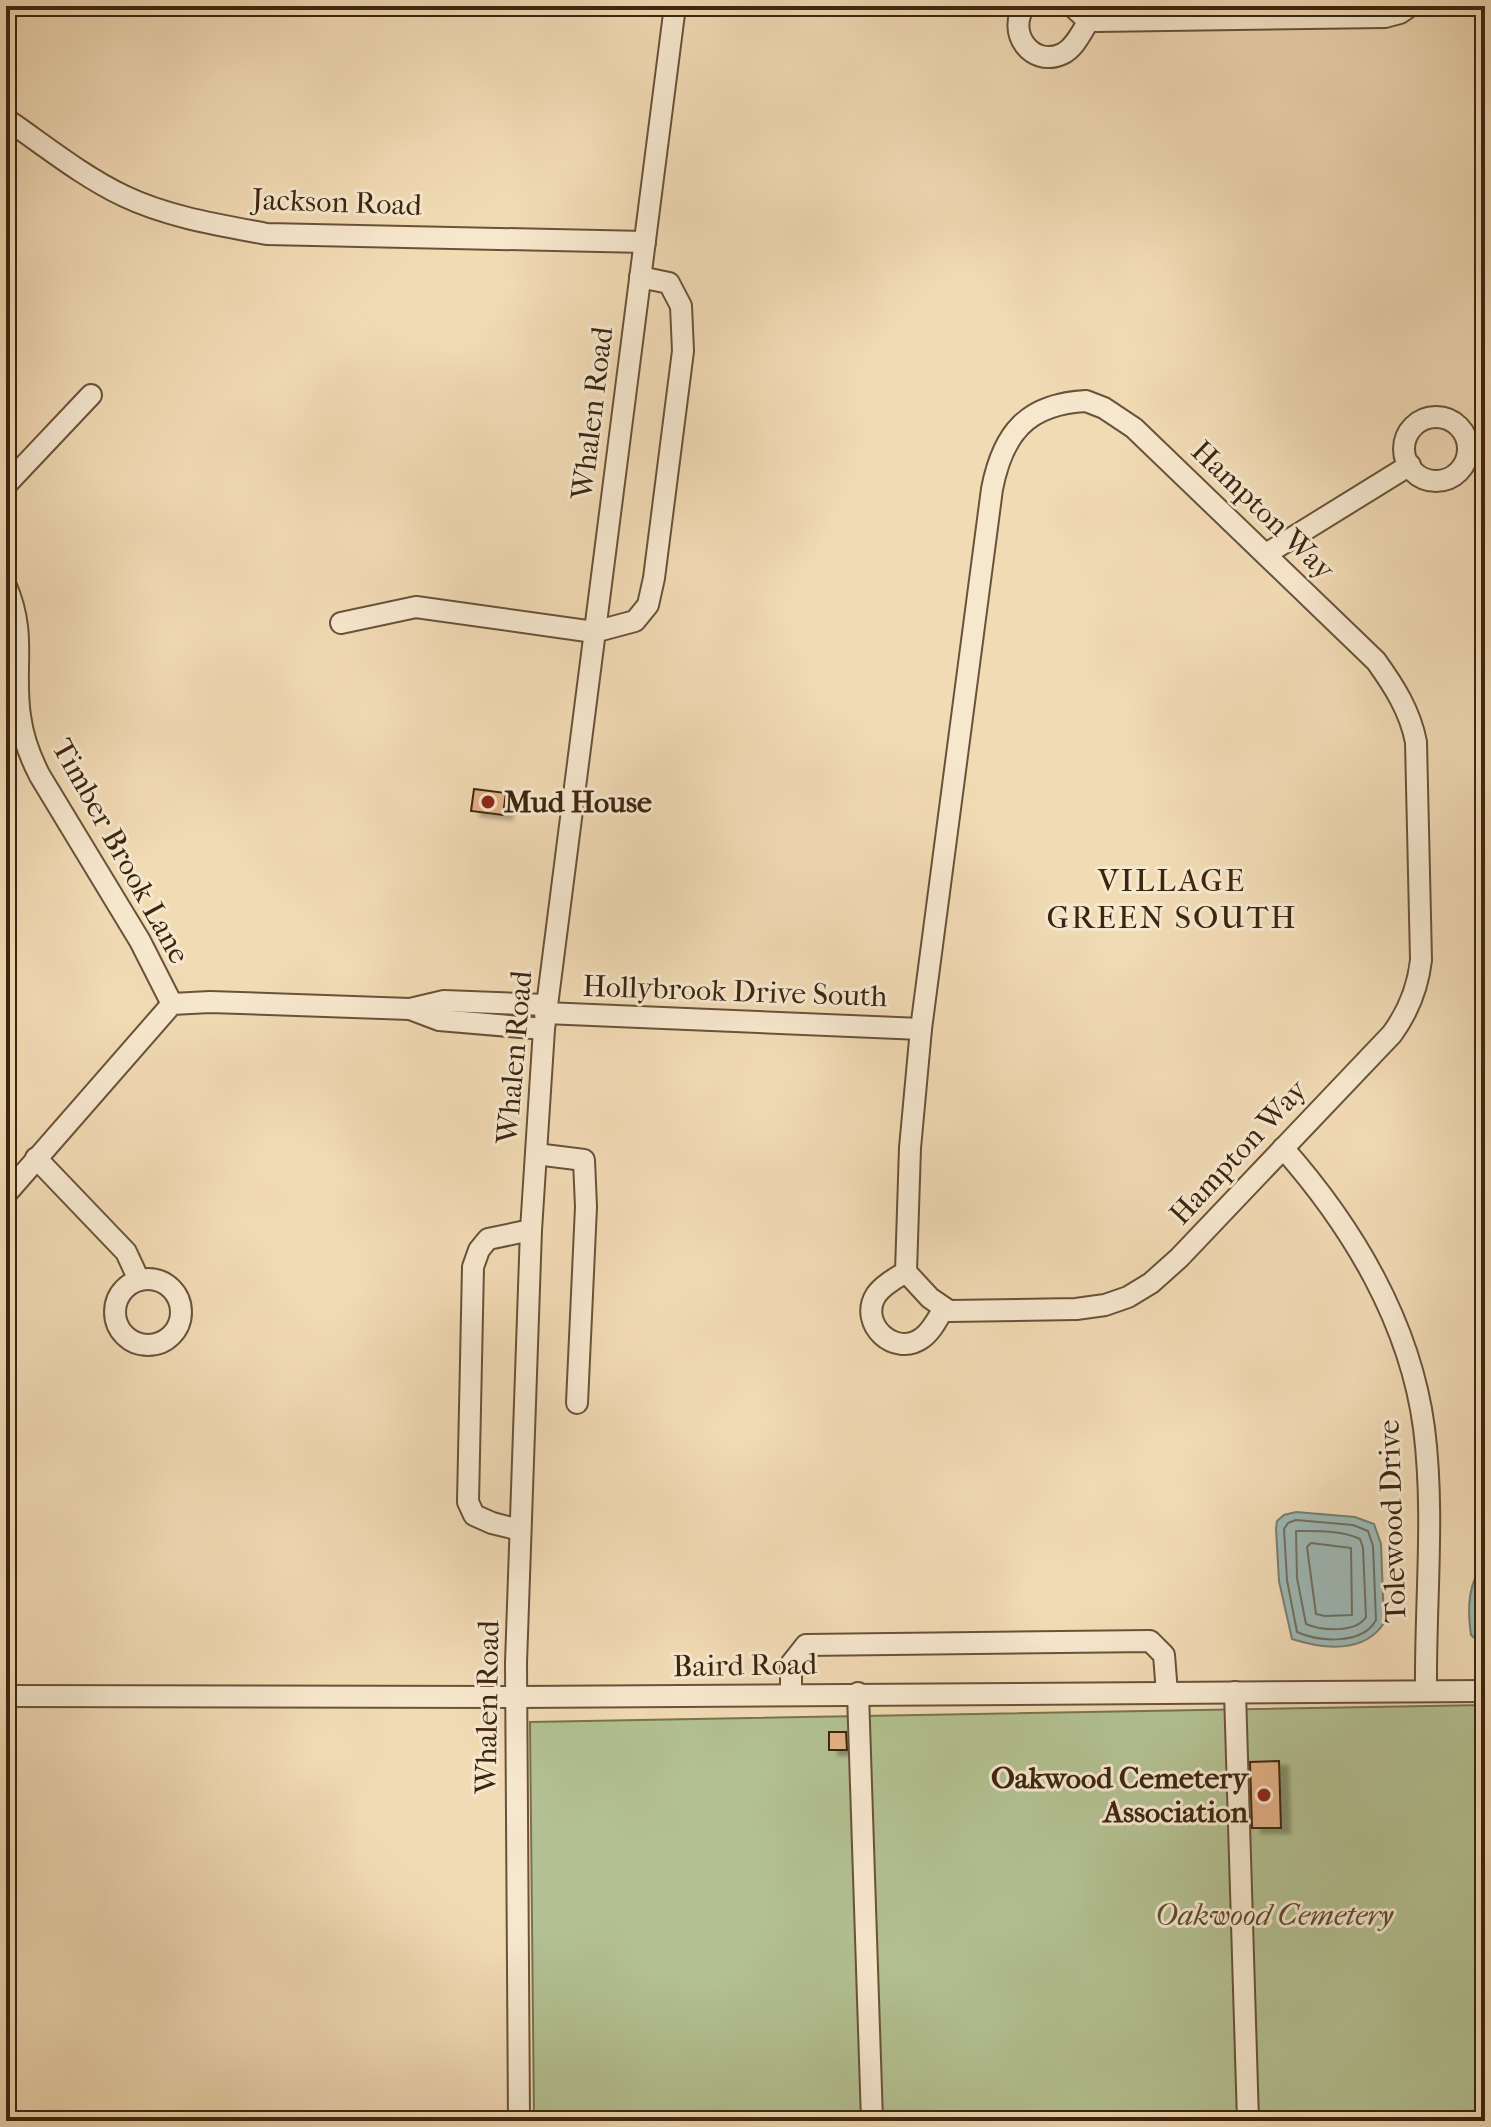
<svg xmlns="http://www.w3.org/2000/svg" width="1491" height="2127" viewBox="0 0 1491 2127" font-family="'IM FELL French Canon',serif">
  <defs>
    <filter id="shadow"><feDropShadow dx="9" dy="5" stdDeviation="2" flood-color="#0004"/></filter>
  </defs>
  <rect width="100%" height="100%" fill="#f1dbb5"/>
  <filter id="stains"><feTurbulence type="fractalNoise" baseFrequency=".0025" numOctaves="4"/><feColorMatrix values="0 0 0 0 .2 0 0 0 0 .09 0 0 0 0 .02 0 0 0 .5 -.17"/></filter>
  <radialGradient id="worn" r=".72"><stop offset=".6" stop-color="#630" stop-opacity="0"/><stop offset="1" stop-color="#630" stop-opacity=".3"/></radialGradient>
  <polygon fill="#b3c193" stroke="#787351" stroke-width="2" points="1485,1705 1485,2121 534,2121 530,1722"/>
  <g fill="#9eb9b6" stroke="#777e73" stroke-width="2">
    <path d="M 1296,1512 L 1355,1517 L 1374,1524 L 1381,1544 L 1384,1623 C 1364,1654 1323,1649 1292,1639 L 1279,1581 L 1276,1529 L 1277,1521 L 1284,1515 Z"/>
    <path d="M 1485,1560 L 1485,1647 L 1471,1635 C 1467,1608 1468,1583 1485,1560 Z"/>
  </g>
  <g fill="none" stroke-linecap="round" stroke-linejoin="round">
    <g stroke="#6d6f62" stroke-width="2">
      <path d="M 1296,1520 L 1353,1525 L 1368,1531 L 1373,1546 L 1376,1620 C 1363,1645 1319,1642 1297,1632 L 1287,1580 L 1284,1529 L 1288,1523 Z"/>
      <path d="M 1296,1531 C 1316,1531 1342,1530 1360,1539 L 1363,1548 L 1366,1617 C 1356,1633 1322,1631 1306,1624 L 1297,1578 Z"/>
      <polygon points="1311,1543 1351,1548 1352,1615 1325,1616 1316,1614 1307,1547"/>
    </g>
  </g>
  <g fill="#e6b388" stroke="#3c250f" stroke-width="2" filter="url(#shadow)">
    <polygon points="474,789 506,793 503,815 471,811"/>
    <polygon points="829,1732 846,1732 847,1750 829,1750"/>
    <polygon points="1279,1761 1281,1828 1252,1828 1250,1762"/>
  </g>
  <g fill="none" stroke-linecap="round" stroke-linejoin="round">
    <defs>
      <g id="minor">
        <path d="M 1025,6 C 1006,31 1031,68 1062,54 C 1075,48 1082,31 1090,19"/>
        <polyline points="1072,6 1085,18 1097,21 1385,17 1400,13 1410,6"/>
        <path d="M 6,119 C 44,145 82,176 124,196 C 168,217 219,225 267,234 L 645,242"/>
        <path d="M 1086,401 L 1104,408 L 1134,428 L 1376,661 C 1394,686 1410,711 1416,742 L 1421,960 C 1418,987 1408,1012 1392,1034 L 1179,1258 L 1151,1283 L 1128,1297 L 1105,1305 L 1076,1309 L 949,1311 L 930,1298 L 906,1272 L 910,1148 L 921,1029 L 992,489 C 1003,433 1027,404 1086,401 Z"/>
        <circle cx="1436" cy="449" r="32"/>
        <polyline points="6,485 91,395"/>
        <polyline points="1266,554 1410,465"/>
        <path d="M 6,586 C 27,634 13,668 20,716 C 23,738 30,757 40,776 L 140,941 L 172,1004"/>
        <polyline points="341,623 416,607 594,632 635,621 648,605 654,578 683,351 681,306 669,283 640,277"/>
        <polyline points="410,1009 439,1020 544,1029"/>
        <polyline points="545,1013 921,1029"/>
        <path d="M 1283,1148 C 1352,1226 1410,1322 1424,1428 C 1435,1514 1425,1604 1426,1691"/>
        <polyline points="536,1154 584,1160 586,1207 577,1403"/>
        <polyline points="36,1158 126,1252 139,1280"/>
        <polyline points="6,1194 172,1004 210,1002 410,1009 444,1001 546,1005"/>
        <path d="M 906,1272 C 896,1278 883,1285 876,1295 C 858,1324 895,1358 922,1338 C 932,1331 938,1318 944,1308"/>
        <circle cx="148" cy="1312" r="33"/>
        <polyline points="520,1530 492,1523 474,1515 468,1502 473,1267 479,1250 488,1239 531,1230"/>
        <polyline points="1235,1692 1248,2121"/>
        <polyline points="858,1693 872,2121"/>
        <polyline points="791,1695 791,1664 806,1645 1150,1641 1164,1655 1167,1693"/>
        <polyline points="6,1696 516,1697 1485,1691"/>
        <polyline points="519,2121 516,1663 531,1230 544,1029 675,6"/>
      </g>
    </defs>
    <use href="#minor" stroke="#695238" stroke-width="24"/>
    <use href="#minor" stroke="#f6e8cf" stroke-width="20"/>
  </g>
  <g fill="#8f2418" stroke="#f6e8cf" stroke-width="3">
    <circle cx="488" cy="802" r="8"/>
    <circle cx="1264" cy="1795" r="8"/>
  </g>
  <g text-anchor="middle" stroke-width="6" stroke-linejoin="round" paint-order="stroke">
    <g font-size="30" fill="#3c250f" stroke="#f6e8cf">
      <text transform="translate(337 202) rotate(2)" y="10">Jackson Road</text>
      <text transform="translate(592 413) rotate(-83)" y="10">Whalen Road</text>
      <text transform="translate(1263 510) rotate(44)" y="10">Hampton Way</text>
      <text transform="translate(121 851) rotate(61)" y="10">Timber Brook Lane</text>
      <text transform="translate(735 991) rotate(2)" y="10">Hollybrook Drive South</text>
      <text transform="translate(514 1057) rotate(-85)" y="10">Whalen Road</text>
      <text transform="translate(1238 1152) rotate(-47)" y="10">Hampton Way</text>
      <text transform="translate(1392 1521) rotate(-92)" y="10">Tolewood Drive</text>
      <text transform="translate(745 1665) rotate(-1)" y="10">Baird Road</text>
      <text transform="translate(487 1707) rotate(-89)" y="10">Whalen Road</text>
    </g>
    <g font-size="30" font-weight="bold" fill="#3c250f" stroke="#f6e8cf" text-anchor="start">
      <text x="504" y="812">Mud House</text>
      <text x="1248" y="1788" text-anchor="end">Oakwood Cemetery<tspan x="1248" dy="34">Association</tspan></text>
    </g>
    <g font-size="30" font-style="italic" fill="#5a4c30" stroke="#f6e8cf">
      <text x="1274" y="1925">Oakwood Cemetery</text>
    </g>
    <g font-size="32" letter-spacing="2" fill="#3c250f" stroke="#f6e8cf">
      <text x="1172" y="891">VILLAGE<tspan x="1172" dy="37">GREEN SOUTH</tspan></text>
    </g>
  </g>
  <rect width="1491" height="2127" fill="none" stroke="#f1dbb5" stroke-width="32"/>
  <rect x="8" y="8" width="1475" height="2111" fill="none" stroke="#3c250f" stroke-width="4"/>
  <rect x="16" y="16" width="1459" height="2095" fill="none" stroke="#3c250f" stroke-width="2"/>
  <rect width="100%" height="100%" filter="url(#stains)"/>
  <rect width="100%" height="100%" fill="url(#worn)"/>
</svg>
